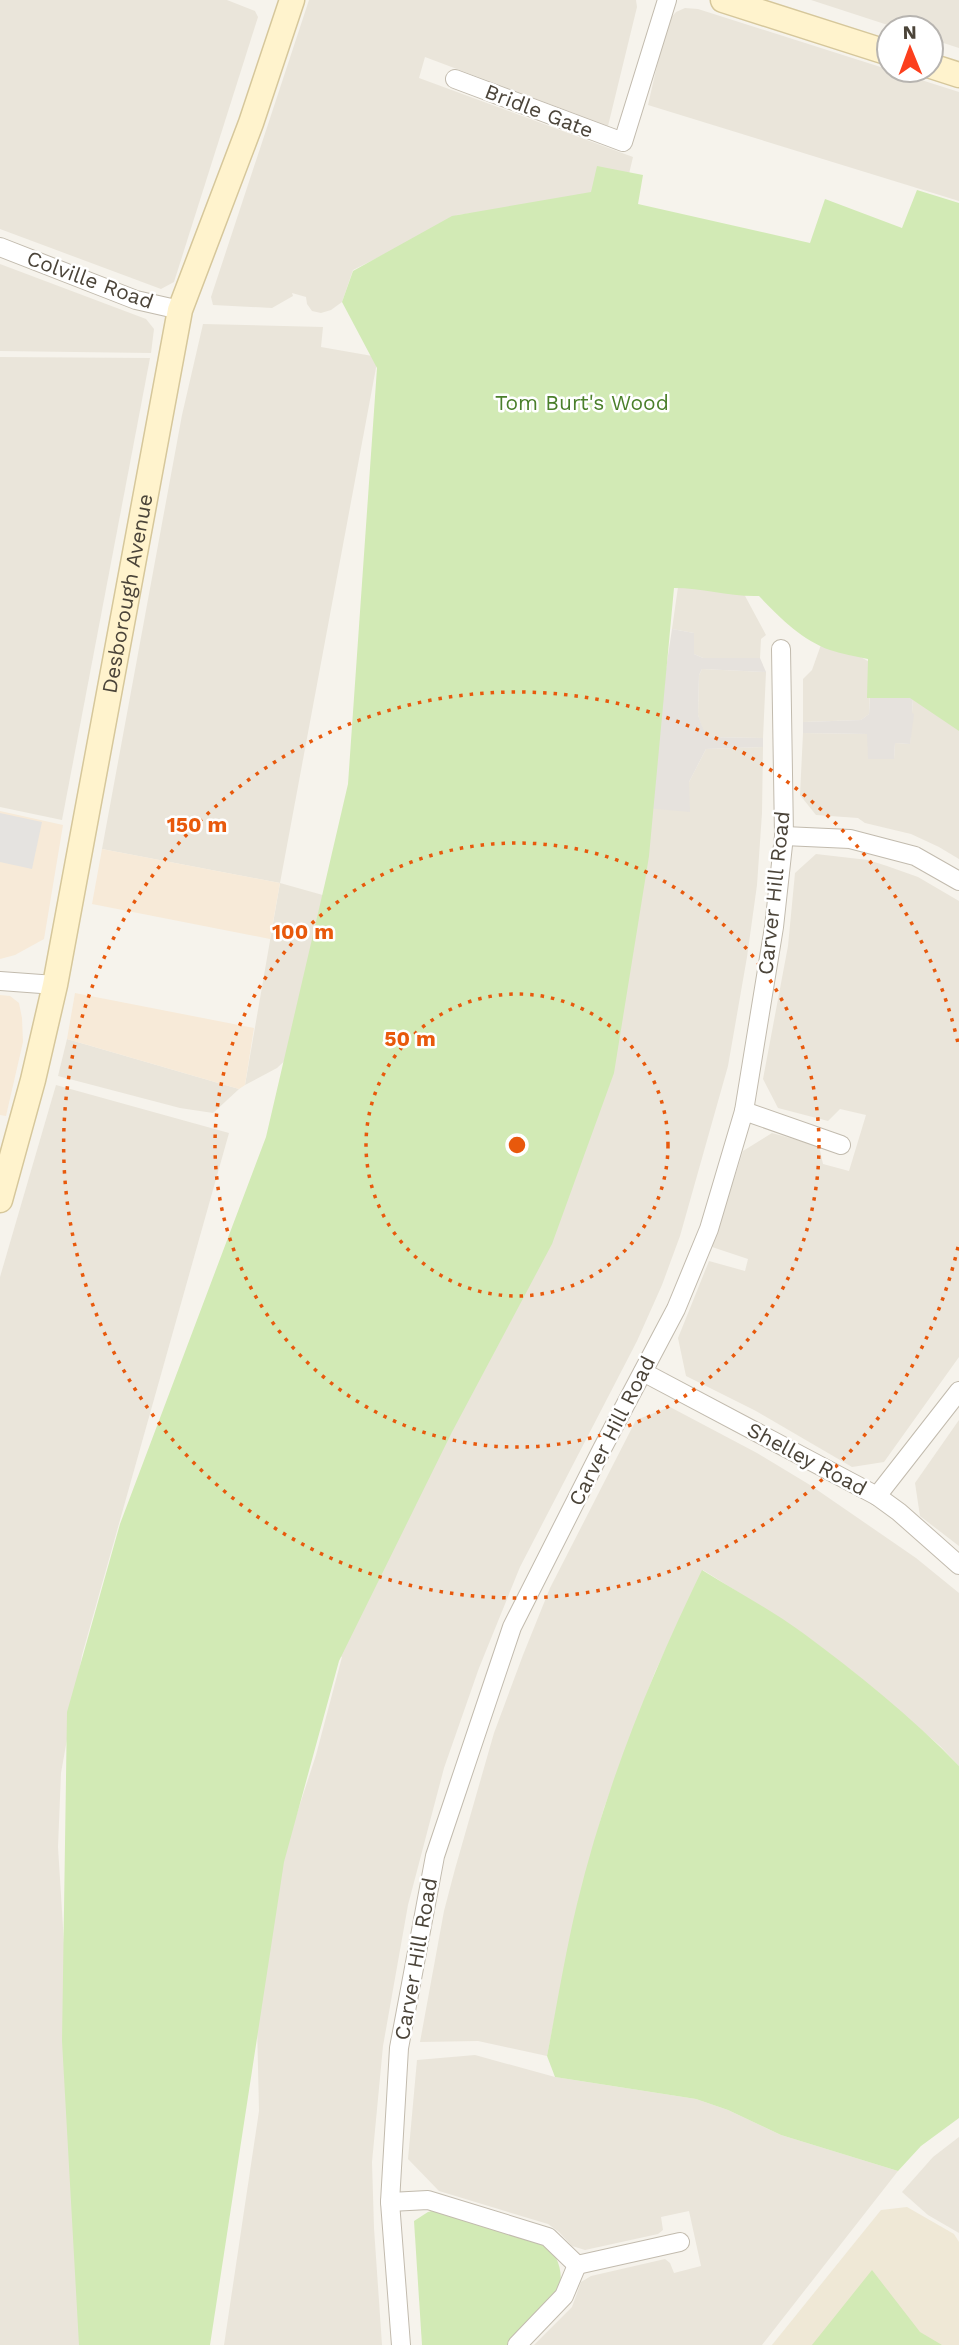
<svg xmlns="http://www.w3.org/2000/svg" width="959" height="2345" viewBox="0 0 959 2345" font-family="'Work Sans',sans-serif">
  <rect width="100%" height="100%" fill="#f6f3ec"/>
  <g fill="#eae5da">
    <polygon points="0,0 227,0 255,11 258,17 174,282 161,289 0,229"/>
    <polygon points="309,0 636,0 637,7 608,126 425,57 419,78 633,157 624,195 457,215 449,222 353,270 342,302 331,310 321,313 312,311 307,304 306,297 292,293 293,296 272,308 213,305 211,297"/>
    <polygon points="811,0 959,0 959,48 931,39 931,28 897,28"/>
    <polygon points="685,8 698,9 959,92 959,201 648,105 667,22 676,12"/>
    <polygon points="0,264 146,319 154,329 151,353 0,351"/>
    <polygon points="203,324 323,327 321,347 378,357 280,883 344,901 292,1054 277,1068 245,1085 280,883 102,849 182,415"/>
    <polygon points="0,357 150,358 62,820 0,807"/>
    <polygon points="678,587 722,588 744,594 766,635 761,639 760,658 703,658 694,654 694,633 672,629"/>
    <polygon points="822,642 837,643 871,663 869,714 861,720 803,722 803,679 812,670"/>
    <polygon points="702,669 766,672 763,738 705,737 698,715 699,675"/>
    <polygon points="913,697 959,728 959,859 939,847 911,834 865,823 858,818 816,815 800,795 803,733 867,734 894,759 895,743 910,744"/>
    <polygon points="763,747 762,813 757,885 747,957 728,1066 680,1236 662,1285 637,1341 520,1567 479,1668 444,1768 408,1905 383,2046 372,2162 374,2228 382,2345 224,2345 259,2111 257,2024 252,2005 289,1838 316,1755 342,1657 333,1653 645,808 689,782 706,749"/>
    <polygon points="816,854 868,860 887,866 918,877 959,901 959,1357 884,1462 852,1467 756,1411 686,1376 678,1338 709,1261 745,1271 748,1259 712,1247 743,1151 772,1133 819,1146 823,1164 849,1171 866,1115 840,1109 828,1121 778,1108 763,1079 788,946 795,873"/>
    <polygon points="67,1039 239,1089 213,1113 180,1108 58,1076"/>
    <polygon points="56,1085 229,1133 82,1655 61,1773 58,1847 89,2345 0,2345 0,1277"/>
    <polygon points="670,1407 757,1453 810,1485 916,1558 959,1593 959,1766 940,1746 856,1674 801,1632 703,1570 655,1672 604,1808 578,1902 547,2056 478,2041 420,2042 444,1911 455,1869 494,1733 523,1655 550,1588 636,1420"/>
    <polygon points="959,1420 959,1546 920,1516 915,1483"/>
    <polygon points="475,2055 555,2077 696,2099 728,2110 781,2135 898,2171 762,2345 534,2345 572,2307 581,2282 591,2276 665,2259 670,2263 674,2273 701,2266 689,2211 661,2217 663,2230 658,2234 585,2250 572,2246 559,2232 548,2224 439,2191 408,2159 417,2060"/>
    <polygon points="959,2137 959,2233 928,2215 902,2192 933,2157"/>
  </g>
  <g fill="#f7ead8">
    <polygon points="0,811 63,825 44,939 15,955 0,959"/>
    <polygon points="102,849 280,883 270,939 92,904"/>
    <polygon points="75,993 254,1028 245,1085 239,1089 67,1039"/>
    <polygon points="0,995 10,996 19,1003 22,1018 23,1042 6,1116 0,1115"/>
  </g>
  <g fill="#e6e2dd">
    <polygon points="672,629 694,633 694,654 703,658 760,658 766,672 702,669 699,675 698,715 706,737 763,738 763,747 706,749 689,782 690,812 645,808"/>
    <polygon points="870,696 913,697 912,713 914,714 910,744 895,743 894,759 868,759 867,734 803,733 803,722 861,720 869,714"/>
  </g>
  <polygon fill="#efe8d6" points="907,2207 954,2234 959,2242 959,2345 772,2345 881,2210"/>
  <g fill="#d2eab5">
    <path d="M 597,166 L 643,175 L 638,204 L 810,243 L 825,199 L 902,228 L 917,190 L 959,203 L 959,731 L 910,698 L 867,698 L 868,659 C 855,656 842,654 830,650 C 802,640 779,617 759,596 C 730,597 703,588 674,588 L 649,856 L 614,1073 L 552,1244 L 452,1432 L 339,1661 L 284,1862 L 210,2345 L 79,2345 L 62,2041 L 67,1712 L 120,1524 L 266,1137 L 348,784 L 377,368 L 342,302 L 353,271 L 452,216 L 591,192 Z"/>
    <path d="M 702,1570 C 736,1591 771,1610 803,1633 C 857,1673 912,1717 959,1766 L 959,2118 L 921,2146 L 898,2171 L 781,2135 L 728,2110 L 696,2099 L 555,2077 L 547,2056 C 557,2005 565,1954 577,1904 C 605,1788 650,1677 702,1570 Z"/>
    <path d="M 439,2209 L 543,2240 C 558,2255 565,2273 558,2294 L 508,2345 L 422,2345 L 414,2221 L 428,2212 Z"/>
    <polygon points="872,2270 920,2332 942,2345 812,2345"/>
  </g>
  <polygon fill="#e5e3e0" points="0,813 42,822 32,869 0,862"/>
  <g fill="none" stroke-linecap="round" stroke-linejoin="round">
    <defs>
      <g id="street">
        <polyline points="455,79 623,142 667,0"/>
        <polyline points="0,247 136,300 180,310"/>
        <polyline points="784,836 850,839 915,856 959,881"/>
        <polyline points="0,981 55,985"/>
        <polyline points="744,1111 841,1145"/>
        <polyline points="643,1372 877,1496 899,1512 959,1565"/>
        <polyline points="877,1496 959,1391"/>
        <polyline points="390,2202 428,2200 548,2237 577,2265 680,2242"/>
        <polyline points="401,2345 390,2202 399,2048 435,1856 512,1627 602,1449 676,1309 709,1229 744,1111 774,927 784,836 781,649"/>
        <polyline points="517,2345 564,2296 577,2265"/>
      </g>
      <g id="secondary">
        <polyline points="723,0 889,53"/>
        <polyline points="931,66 959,75"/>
        <path id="s1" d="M 0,1200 L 33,1080 L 55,985 L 180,310 L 251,123 L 292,0"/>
      </g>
    </defs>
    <use href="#street" stroke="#c2bbae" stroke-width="20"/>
    <use href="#secondary" stroke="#d6c79b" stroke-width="27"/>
    <use href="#street" stroke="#fff" stroke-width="18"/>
    <use href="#secondary" stroke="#fff3cd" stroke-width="24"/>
  </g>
  <g fill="none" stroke="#e8590c" stroke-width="3.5" stroke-dasharray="3.5 7">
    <circle cx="517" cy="1145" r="151"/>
    <circle cx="517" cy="1145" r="302"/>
    <path d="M958 1247A453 453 0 1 1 958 1043"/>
  </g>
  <g text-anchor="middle" stroke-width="5" stroke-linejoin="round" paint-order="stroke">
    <g font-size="21" fill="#4b4439" stroke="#fff">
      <text transform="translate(539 111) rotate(21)" y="7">Bridle Gate</text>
      <text transform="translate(90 280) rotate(20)" y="7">Colville Road</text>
      <text dy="7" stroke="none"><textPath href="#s1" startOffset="620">Desborough Avenue</textPath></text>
      <text transform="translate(774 893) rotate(-84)" y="7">Carver Hill Road</text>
      <text transform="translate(612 1431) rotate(-63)" y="7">Carver Hill Road</text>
      <text transform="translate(807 1459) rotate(28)" y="7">Shelley Road</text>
      <text transform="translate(416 1959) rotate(-80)" y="7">Carver Hill Road</text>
    </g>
    <g font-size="21" fill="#4a7f2a" stroke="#fff">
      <text x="582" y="410">Tom Burt's Wood</text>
    </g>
  </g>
  <circle cx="517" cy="1145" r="10" fill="#e8590c" stroke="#fff" stroke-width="3.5"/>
  <g font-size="21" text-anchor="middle" font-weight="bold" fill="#e8590c" stroke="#fff" stroke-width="5" stroke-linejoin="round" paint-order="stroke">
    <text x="197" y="832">150 m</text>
    <text x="303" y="939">100 m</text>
    <text x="410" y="1046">50 m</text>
  </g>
  <g transform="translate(910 49) rotate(359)"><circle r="33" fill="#ffffff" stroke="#b7b4b0" stroke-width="2"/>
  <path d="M0-5L12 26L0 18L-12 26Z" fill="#fc3f1d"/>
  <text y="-10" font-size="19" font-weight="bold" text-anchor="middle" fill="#4b4439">N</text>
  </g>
</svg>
